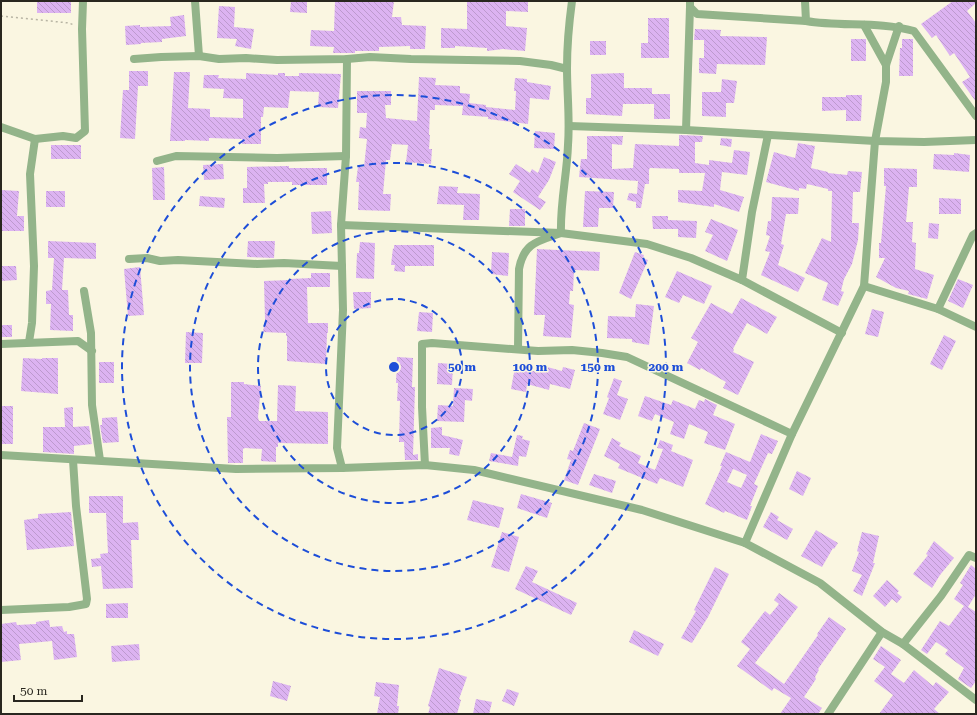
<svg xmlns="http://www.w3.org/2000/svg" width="977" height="715" viewBox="0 0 977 715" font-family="'Roboto Serif',serif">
  <defs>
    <pattern id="building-back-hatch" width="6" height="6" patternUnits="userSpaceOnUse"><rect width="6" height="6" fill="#dcb3f1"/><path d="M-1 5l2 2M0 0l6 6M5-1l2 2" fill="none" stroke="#bd9ace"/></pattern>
  </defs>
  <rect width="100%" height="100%" fill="#faf6e1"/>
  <g fill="url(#building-back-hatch)" fill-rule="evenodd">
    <rect x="37" y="1" width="34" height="12"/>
    <polygon points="291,1 307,1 307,13 290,12"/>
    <polygon points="335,1 394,1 392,17 401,17 402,25 426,26 425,49 410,49 410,46 379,47 379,51 355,51 355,53 333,53 334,47 310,46 311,30 334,31"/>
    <polygon points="487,1 528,1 528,12 506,11 506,26 527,28 525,51 503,49 487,51 487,48 455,46 455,48 441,48 441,28 467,29 467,2 487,2"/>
    <polygon points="953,1 976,1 976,3 967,11 976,23 976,102 962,82 970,77 954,53 950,56 936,35 932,38 921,24"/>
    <polygon points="219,6 235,7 234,27 254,29 251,49 235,46 237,39 217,38"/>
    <polygon points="184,15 186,36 162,39 162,42 141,43 141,44 126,45 125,26 140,25 140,27 171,26 170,17"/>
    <polygon points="648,18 669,18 669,58 641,58 641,43 648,43"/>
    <polygon points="695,29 721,30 720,36 767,37 765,65 717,64 716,74 699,73 699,58 704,58 704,40 694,40"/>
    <rect x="851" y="39" width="15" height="22"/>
    <polygon points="902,39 913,39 913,76 899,76 900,48 902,48"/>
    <rect x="590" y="41" width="16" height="14"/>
    <polygon points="129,71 148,71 148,86 138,86 135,139 120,138 123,90 129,90"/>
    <polygon points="174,72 190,72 188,108 210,109 210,117 243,118 243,99 223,98 224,89 203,88 204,75 219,75 218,78 246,79 246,73 278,75 278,73 285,73 285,76 299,76 299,73 341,74 338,108 318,107 319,92 290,91 288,108 264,107 263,117 261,117 261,144 242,144 242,139 209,138 209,141 185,140 185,141 170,141"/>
    <polygon points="624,73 624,88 652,88 652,94 670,94 670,119 654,119 654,104 623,104 622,116 586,114 586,98 591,98 591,74"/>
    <polygon points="419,77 436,78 435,85 460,86 460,93 470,94 469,103 486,105 486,107 515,110 516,91 514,91 515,78 527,79 527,82 551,86 549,100 530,98 528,124 488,119 488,117 462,115 463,106 435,105 435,110 430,110 429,135 430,135 429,149 432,149 431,164 406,162 408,145 392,144 390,160 386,160 383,194 391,194 390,211 358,210 359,182 356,182 358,167 364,167 367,139 359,138 360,127 366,128 367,113 357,113 357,91 391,91 391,105 385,105 386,118 417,121"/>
    <polygon points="722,79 737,81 734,103 726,103 726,117 702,116 702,92 721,92"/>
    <polygon points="846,95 862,95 861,121 846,121 846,110 822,111 822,97 846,97"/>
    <polygon points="535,131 555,133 554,149 534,148"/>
    <polygon points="679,135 703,136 702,142 695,142 695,163 709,165 709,160 732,163 734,150 750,152 747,175 722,172 720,190 744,197 739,212 714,204 714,207 678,202 678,190 702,191 705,173 679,173 679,169 650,168 649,170 649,184 645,184 641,208 636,208 636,202 627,200 629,193 637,194 638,181 579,177 581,159 587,159 587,136 623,136 622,145 612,144 612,169 633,168 635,144 679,146"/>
    <polygon points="721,138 732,139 731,147 720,145"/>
    <polygon points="798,143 815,146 811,168 828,172 828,173 847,175 848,171 862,172 860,192 853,192 852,223 859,223 858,240 852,264 844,279 841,291 844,292 838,306 822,300 828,283 805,273 822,238 831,242 832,191 828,191 828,189 807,184 806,189 799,188 799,191 766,182 774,152 795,158"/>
    <rect x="51" y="145" width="30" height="14"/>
    <polygon points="954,153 970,155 969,172 933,169 934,154 954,155"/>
    <polygon points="544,157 556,162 549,180 538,197 546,202 540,210 513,192 520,181 509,174 516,164 530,173 532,169 538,173"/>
    <polygon points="223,164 224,179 204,180 203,165"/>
    <polygon points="289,166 289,168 327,168 327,185 292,185 292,182 268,182 268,184 264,184 265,203 243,203 243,188 247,188 247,167"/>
    <polygon points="164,167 165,200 153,200 152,168"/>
    <polygon points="884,168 917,169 917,187 909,187 906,222 913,222 912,242 916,243 915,269 934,275 927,299 908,294 909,291 896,288 876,277 885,258 879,258 879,243 881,243 886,186 884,186"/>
    <polygon points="439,186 458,187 457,193 480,194 479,220 463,220 464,205 437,204"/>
    <polygon points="1,190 19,191 17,216 24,216 24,231 1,231"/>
    <rect x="46" y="191" width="19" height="16"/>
    <polygon points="585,191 614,192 613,208 599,208 598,227 583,227"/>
    <polygon points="200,196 225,198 224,208 199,206"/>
    <polygon points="772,197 799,198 798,214 786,214 781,244 784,245 778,265 805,278 798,292 761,275 770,252 765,251 770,236 766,235 768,221 771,221"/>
    <polygon points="939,198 961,199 961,214 939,214"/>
    <polygon points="510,209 525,209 525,226 509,226"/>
    <polygon points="331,211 332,233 312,234 311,212"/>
    <polygon points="652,216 668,216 668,220 697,221 696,238 678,237 678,229 653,229"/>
    <polygon points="711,219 738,230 727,261 705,251 713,235 705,232"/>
    <polygon points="929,223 939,224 938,239 928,238"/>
    <polygon points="48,241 96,243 96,259 64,258 62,290 68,290 69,315 73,315 73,331 50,330 51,304 46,304 46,291 52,290 54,258 48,258"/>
    <polygon points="248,241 275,241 274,258 247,257"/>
    <polygon points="360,242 375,243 374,279 356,278 357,253 359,253"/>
    <polygon points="394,245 434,245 434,266 405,266 405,272 394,271 395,265 391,265 393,248 394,249"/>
    <polygon points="537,249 600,252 599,271 574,270 573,291 570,291 569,304 574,305 571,338 543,336 545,315 534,315"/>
    <polygon points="492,252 509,253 508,276 491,274"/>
    <polygon points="635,252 644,255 643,258 648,260 631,299 619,293"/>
    <polygon points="1,266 16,266 17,280 1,281"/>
    <polygon points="140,267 144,315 128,316 124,269"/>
    <polygon points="677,271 712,286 704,304 683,295 679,303 665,297"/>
    <polygon points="311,273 330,273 330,287 307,287 308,323 328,323 328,333 327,333 326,364 287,361 287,336 286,336 286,333 263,332 265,320 264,281 290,280 290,279 311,278"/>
    <polygon points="958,279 973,285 963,308 948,301"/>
    <polygon points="353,292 371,292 371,308 354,309"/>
    <polygon points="741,298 777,317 767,334 747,323 733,349 734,350 733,352 754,362 738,395 723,388 726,382 701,368 700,370 687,363 698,342 691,338 711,303 732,314"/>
    <polygon points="636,304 654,306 649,345 632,342 632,339 607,338 608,316 635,317"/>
    <polygon points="872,309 884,312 878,337 865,334"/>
    <polygon points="419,312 433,313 432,332 417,331"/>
    <rect x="1" y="325" width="11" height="12"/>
    <polygon points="186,332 203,333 202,363 185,363"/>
    <polygon points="944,335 956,341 942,370 930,364"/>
    <polygon points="397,357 413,358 412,387 415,387 413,455 418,454 418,460 405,460 404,442 399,442 400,401 397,401 398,383 396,383"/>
    <polygon points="23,358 42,359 42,358 58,358 58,394 21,391"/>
    <rect x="99" y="362" width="15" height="21"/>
    <polygon points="438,363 453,364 452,385 437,384"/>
    <polygon points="540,365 562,371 563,367 575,370 570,389 550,384 549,390 527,384 526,392 511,389 515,367 538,372"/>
    <polygon points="614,378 622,381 617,395 628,399 620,420 603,414 609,398 607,397"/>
    <polygon points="231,382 244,382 244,384 261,386 258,417 259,421 277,421 278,385 296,386 295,411 328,412 328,444 278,443 278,447 276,447 276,462 261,461 262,449 245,448 243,449 243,463 228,463 227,417 231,417"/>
    <polygon points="454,388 473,389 472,401 465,400 464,422 437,421 438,405 453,406"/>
    <polygon points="645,396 671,405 673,400 695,409 699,400 704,402 705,399 717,405 713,415 735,424 725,450 704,443 708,432 689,424 684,439 670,434 674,422 655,414 652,421 638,416"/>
    <rect x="1" y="406" width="12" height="38"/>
    <polygon points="73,407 73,427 89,426 92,444 74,446 74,454 43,452 43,427 65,427 64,408"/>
    <polygon points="117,417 119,442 103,443 100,425 102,425 102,418"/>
    <polygon points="584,423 600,429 578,485 564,480 571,460 567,459 570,450 573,451"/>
    <polygon points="442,427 442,435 463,440 459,456 449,454 450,448 431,448 431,428"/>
    <path d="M 761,434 L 778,441 L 772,454 L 768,453 L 754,484 L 758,486 L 750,506 L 752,506 L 747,520 L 725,511 L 724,513 L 705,504 L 722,466 L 720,466 L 726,452 L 750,462 ZM 733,469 L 747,475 L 741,488 L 727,482 Z"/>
    <polygon points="517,435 523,436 522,439 530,441 526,457 519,456 518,466 489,461 491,453 512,457"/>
    <polygon points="612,438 621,443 619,446 641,456 638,463 655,470 663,449 657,448 660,440 673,445 671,451 693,460 683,487 660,478 657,484 618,468 620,464 604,456"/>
    <polygon points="797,471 811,478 803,496 789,489"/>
    <polygon points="594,474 616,481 612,493 589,485"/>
    <polygon points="521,494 552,503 547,518 517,508"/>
    <polygon points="89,496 123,496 123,523 138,522 139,540 131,540 133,588 103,589 101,566 92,567 91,559 101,558 100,554 108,553 106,513 89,513"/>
    <polygon points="473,500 504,508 499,528 467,520"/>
    <polygon points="71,512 74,546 27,550 24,520 38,518 38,514"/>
    <polygon points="771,512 779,517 777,520 793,529 787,540 763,527"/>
    <polygon points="816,530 838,543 834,549 833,548 822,567 801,556"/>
    <polygon points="502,532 519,537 509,572 491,567"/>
    <polygon points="862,532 879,536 873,563 875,563 862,596 853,591 862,575 852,571 859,552 857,551"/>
    <polygon points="934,541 954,558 940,575 932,588 913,574 928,555 926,554"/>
    <polygon points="971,565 976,569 976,594 968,607 976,612 976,681 971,688 958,679 964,668 945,654 948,650 936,642 927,654 921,650 940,621 949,626 964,606 954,599 963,585 960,583"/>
    <polygon points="526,566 538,571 532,582 577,603 571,615 515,589"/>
    <polygon points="715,567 729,574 708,617 692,643 681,638 696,611 694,610"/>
    <polygon points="887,580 899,591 897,593 902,597 897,603 892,599 885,607 873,596"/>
    <polygon points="779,593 798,607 755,663 784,684 818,635 817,634 829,617 846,629 818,669 819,670 815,677 816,679 804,697 822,708 818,714 780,714 791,698 774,688 772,691 737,666 750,649 741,642 765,611 770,615 779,604 774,600"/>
    <polygon points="128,603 128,618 106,618 106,604"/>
    <polygon points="49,620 50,627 62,626 64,632 67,631 67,634 74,634 77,657 54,660 52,641 19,644 21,660 1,662 1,624 16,622 17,625 36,624 36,622"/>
    <polygon points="634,630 664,644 658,656 629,642"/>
    <polygon points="139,644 140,660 112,662 111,646"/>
    <polygon points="881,646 901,660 891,674 904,683 914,670 933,686 936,682 949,692 934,709 940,714 879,714 893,695 874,681 885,667 873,659"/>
    <polygon points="439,668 467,677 459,699 461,700 457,714 428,714 430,707 428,706"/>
    <polygon points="273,681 291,686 287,701 270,696"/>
    <polygon points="376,682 399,685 397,706 399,706 398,714 377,714 380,697 374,696"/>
    <polygon points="507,689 519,693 514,706 502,701"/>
    <polygon points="476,699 492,702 489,714 473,714"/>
  </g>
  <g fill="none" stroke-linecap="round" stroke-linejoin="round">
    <polyline stroke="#b7b4a3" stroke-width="1.5" stroke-dasharray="2 3" stroke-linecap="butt" points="1,16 69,23 74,25"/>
    <g stroke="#93b48a" stroke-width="8">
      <polyline points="195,1 199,56"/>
      <polyline points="690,1 690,7 697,14 806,21"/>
      <path d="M 805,1 L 806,21 C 841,27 879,21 914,31 L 976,116"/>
      <polyline points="864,25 886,65"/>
      <polyline points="134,59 161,57 199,56 219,59 246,58 277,60 347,59 370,57 411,59 520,61 551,65 567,69"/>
      <polyline points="569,126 686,130 875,141 924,142 976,140"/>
      <polyline points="1,127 35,139 63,136 76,138 85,131 82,29 83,1"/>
      <polyline points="686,130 690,7"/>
      <polyline points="768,135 752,212 742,280 842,333"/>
      <polyline points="157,161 176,156 277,158 346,156"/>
      <polyline points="341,225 561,233 647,244 691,258 742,280"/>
      <polyline points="129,259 147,258 160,261 178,260 257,264 284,263 342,266"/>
      <polyline points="864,286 938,309 976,327"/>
      <polyline points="84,291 91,333 92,405 100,460"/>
      <polyline points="938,309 973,235 976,233"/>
      <polyline points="29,342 32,323 34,266 30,174 35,139"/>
      <polyline points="1,344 78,341 92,351"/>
      <path d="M 518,348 L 519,269 C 524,242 539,241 561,233 C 560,203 567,175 568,145 C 570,119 567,94 567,68 C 567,46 569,23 572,1"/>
      <polyline points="1,455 236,469 342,468 425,465 474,470 642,510 745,543 820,583 882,632 903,644 976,700"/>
      <polyline points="425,465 422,407 422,344 432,343 538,351 572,350 602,353 627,357 792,434"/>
      <polyline points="342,468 337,448 343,310 341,225 346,156 347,59"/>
      <polyline points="745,543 792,434 864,286 875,141 886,82 886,65 899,26"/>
      <polyline points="1,610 69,607 86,604 87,599 76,506 73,460"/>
      <polyline points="903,644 941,596 969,555 976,558"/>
      <polyline points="828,714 882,632"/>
    </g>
  </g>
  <g fill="none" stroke="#1d4ed8" stroke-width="2" stroke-dasharray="7 5">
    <circle cx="394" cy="367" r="68"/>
    <circle cx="394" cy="367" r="136"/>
    <circle cx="394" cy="367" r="204"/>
    <circle cx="394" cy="367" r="272"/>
  </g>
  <circle cx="394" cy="367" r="6" fill="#1d4ed8" stroke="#faf6e1" stroke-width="2"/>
  <g font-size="12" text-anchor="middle" font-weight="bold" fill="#1d4ed8" stroke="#faf6e1" stroke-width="3" stroke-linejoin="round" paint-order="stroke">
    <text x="462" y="371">50 m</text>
    <text x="530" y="371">100 m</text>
    <text x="598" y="371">150 m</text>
    <text x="666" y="371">200 m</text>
  </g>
  <rect width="977" height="715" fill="none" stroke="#29271f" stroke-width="4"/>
  <path d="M14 695v6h68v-6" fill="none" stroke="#29271f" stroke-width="2"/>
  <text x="20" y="695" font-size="12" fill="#29271f" stroke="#faf6e1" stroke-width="3" paint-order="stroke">50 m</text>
</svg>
